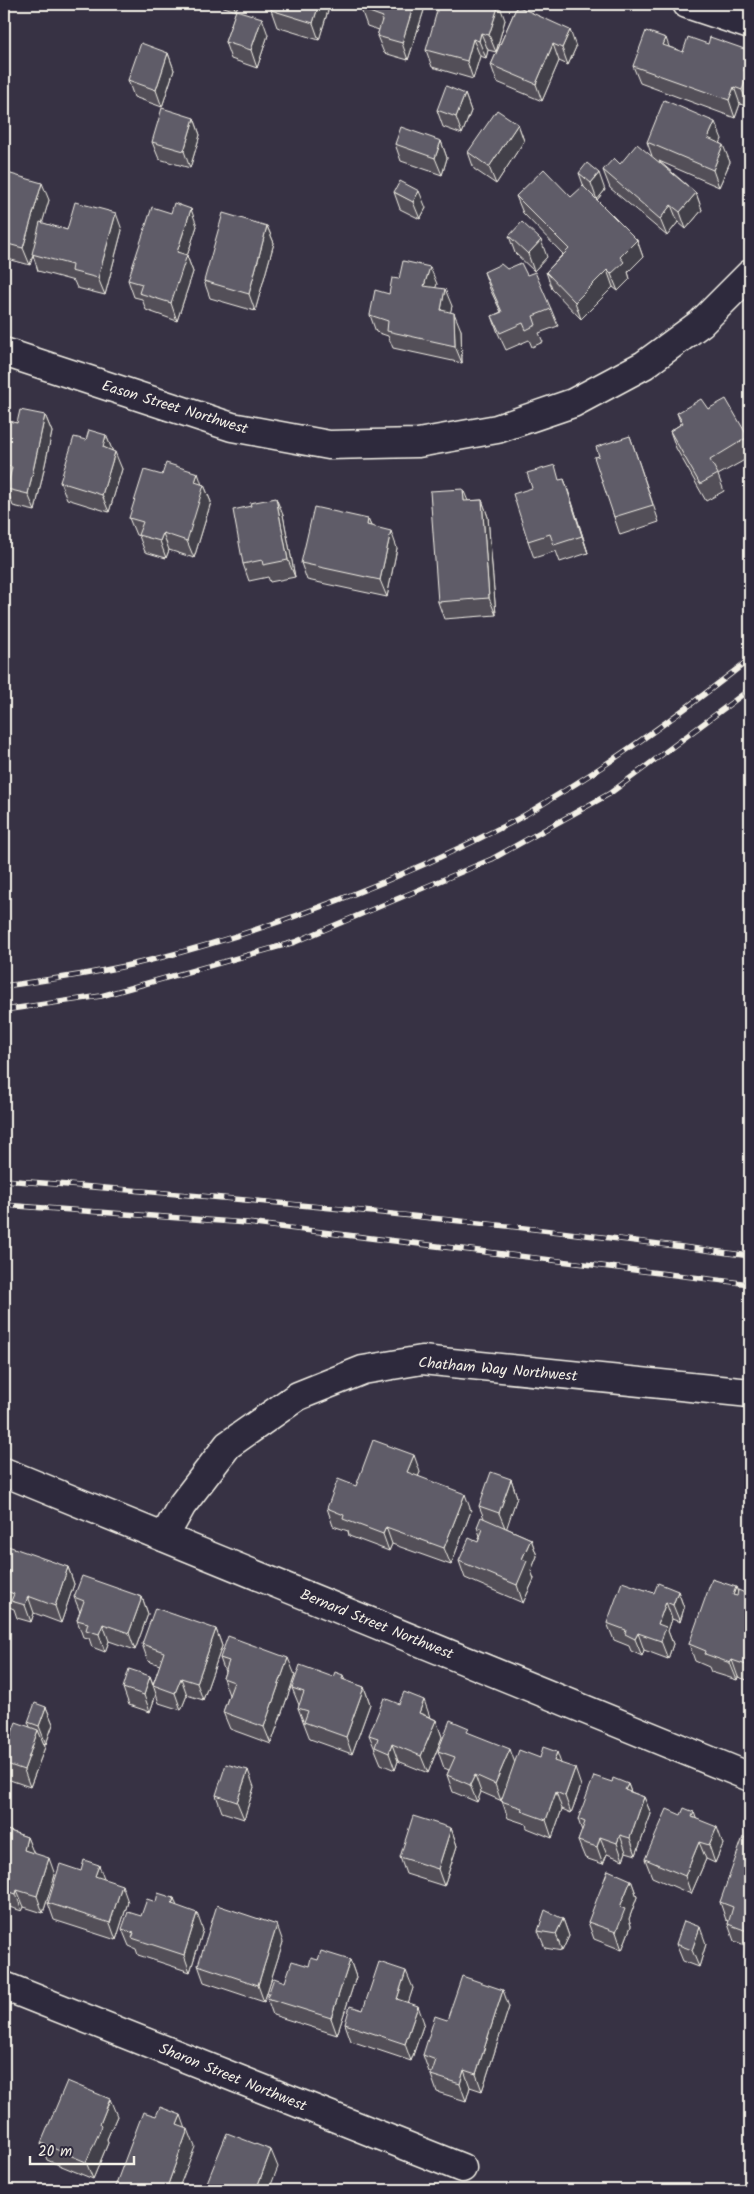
<svg xmlns="http://www.w3.org/2000/svg" width="754" height="2194" viewBox="0 0 754 2194" font-family="Kalam,sans-serif">
  <rect width="100%" height="100%" fill="#373244"/>
  <filter id="ink" filterUnits="userSpaceOnUse"><feTurbulence type="fractalNoise" baseFrequency=".02" numOctaves="2"/><feDisplacementMap in="SourceGraphic" scale="10" xChannelSelector="R" yChannelSelector="G"/><feConvolveMatrix kernelMatrix="1 2 1 2 8 2 1 2 1" color-interpolation-filters="sRGB"/></filter>
  <g filter="url(#ink)">
    <g fill="none" stroke-linecap="round" stroke-linejoin="round">
      <defs>
        <g id="minor">
          <polyline points="687,4 750,25"/>
          <polyline points="4,352 232,427 329,445 418,443 497,429 573,403 644,365 701,323 750,274"/>
          <polyline points="4,1472 750,1777"/>
          <polyline points="164,1537 182,1505 228,1445 298,1396 363,1370 422,1360 750,1393"/>
          <polyline points="4,1986 462,2168"/>
        </g>
      </defs>
      <use href="#minor" stroke="#f4f1e8" stroke-width="31"/>
      <use href="#minor" stroke="#2f2a3d" stroke-width="28"/>
      <defs>
        <g id="rail">
          <path d="M 4,986 C 54,979 105,972 155,959 C 277,928 402,879 514,821 C 531,812 547,801 564,791 C 629,751 690,706 750,659"/>
          <polyline points="4,1010 101,996 295,942 492,859 609,794 750,689"/>
          <path d="M 4,1180 C 253,1199 503,1222 750,1256"/>
          <polyline points="4,1205 247,1223 750,1284"/>
        </g>
      </defs>
      <use href="#rail" stroke="#f4f1e8" stroke-width="5.5"/>
      <use href="#rail" stroke="#2f2a3d" stroke-width="4" stroke-dasharray="11" stroke-linecap="butt"/>
    </g>
    <g fill="#524f59" stroke="#f4f1e8">
      <polygon points="217,4 238,4 236,10 268,35 257,68 231,59 225,42 236,11 218,5"/>
      <polygon points="273,4 330,4 319,40 277,27 271,10"/>
      <polygon points="362,4 426,4 408,60 384,53 377,36 379,30 367,26 361,9"/>
      <polygon points="517,6 576,47 568,65 559,61 542,101 497,82 491,65"/>
      <polygon points="505,20 496,52 488,50 486,58 480,56 473,79 432,67 426,50"/>
      <polygon points="708,44 750,51 749,107 740,104 735,118 640,83 633,66 669,47 683,52"/>
      <polygon points="168,53 174,70 162,107 134,97 128,80"/>
      <polygon points="465,94 471,111 462,134 443,127 437,110"/>
      <polygon points="194,118 200,135 190,168 159,159 152,142"/>
      <polygon points="518,124 524,141 496,184 474,169 468,152"/>
      <polygon points="722,139 720,143 730,162 719,187 659,161 696,193 702,210 686,229 678,222 667,236 610,188 603,170 620,164 652,156 647,142"/>
      <polygon points="441,141 447,158 442,175 401,161 395,144"/>
      <polygon points="4,172 49,200 42,223 67,230 122,230 105,295 77,288 74,281 38,271 33,255 30,265 4,258"/>
      <polygon points="579,173 605,190 597,200 637,240 643,257 628,272 630,279 618,291 613,287 581,319 552,289 546,272 563,254 523,213 516,196 571,197 584,187"/>
      <polygon points="394,192 426,208 420,219 400,209"/>
      <polygon points="197,226 187,256 193,272 177,321 146,310 142,299 134,297 128,280"/>
      <polygon points="267,226 274,243 255,311 210,298 204,281"/>
      <polygon points="509,236 547,257 534,271 515,253"/>
      <polygon points="507,269 527,275 551,309 558,326 539,333 543,342 532,347 529,340 506,350 498,333 492,316 501,312 490,289 484,272"/>
      <polygon points="437,284 435,288 452,306 450,312 461,330 462,363 393,348 388,336 376,332 370,315 389,294"/>
      <polygon points="708,409 748,437 750,444 750,457 718,475 724,491 706,501 676,448 670,431 681,424 677,413"/>
      <polygon points="45,415 52,432 35,511 13,506 7,489 9,482 4,481 4,420 17,423"/>
      <polygon points="106,435 112,450 122,469 109,512 67,499 60,482 86,440"/>
      <polygon points="630,436 659,522 620,535 614,517 599,456"/>
      <polygon points="162,475 204,485 211,502 194,558 169,550 166,558 145,552 139,536 136,535 129,518"/>
      <polygon points="560,480 570,496 588,553 560,562 556,551 534,558 528,541"/>
      <polygon points="482,500 488,517 496,615 444,619 438,602 468,501"/>
      <polygon points="283,515 295,577 270,582 268,577 249,581 243,564"/>
      <polygon points="368,519 371,526 397,548 387,597 307,580 301,563"/>
      <polygon points="420,1472 418,1476 471,1511 451,1565 392,1544 389,1551 349,1536 348,1531 333,1526 327,1508 356,1486"/>
      <polygon points="511,1479 517,1497 506,1528 531,1539 537,1556 531,1571 534,1579 523,1603 465,1578 459,1561 478,1542 480,1536 477,1527 484,1518 479,1506"/>
      <polygon points="4,1558 68,1567 74,1584 61,1623 34,1613 31,1622 17,1618 14,1609 9,1607 4,1592 4,1588 6,1583 4,1578"/>
      <polygon points="736,1587 738,1592 750,1595 750,1681 738,1677 737,1680 711,1672 709,1667 695,1661 689,1644"/>
      <polygon points="678,1591 684,1608 680,1622 672,1619 668,1631 673,1644 668,1659 644,1650 642,1656 631,1651 629,1646 614,1640 607,1623"/>
      <polygon points="74,1597 142,1597 148,1614 135,1650 109,1641 105,1652 92,1647 89,1638 83,1637 77,1620 80,1612"/>
      <polygon points="216,1629 222,1646 203,1700 187,1695 181,1710 159,1703 156,1694 150,1712 129,1705 123,1688 150,1676 153,1684 160,1665 148,1661 142,1644"/>
      <polygon points="220,1658 295,1675 271,1744 230,1729 223,1712 229,1695 223,1678 225,1672"/>
      <polygon points="343,1675 345,1681 364,1687 370,1704 352,1754 310,1739 298,1708 299,1705 292,1688 333,1677"/>
      <polygon points="46,1707 53,1724 46,1744 43,1743 45,1747 30,1787 7,1779 4,1770 4,1754 30,1727 28,1722"/>
      <polygon points="430,1717 436,1720 442,1737 428,1773 398,1761 395,1770 381,1764 369,1735"/>
      <polygon points="471,1734 515,1763 540,1758 561,1764 581,1786 571,1813 562,1809 552,1838 527,1828 526,1824 508,1818 502,1801 481,1792 477,1802 453,1792 447,1775 449,1770 444,1768 438,1751"/>
      <polygon points="612,1782 628,1784 631,1792 644,1797 651,1814 636,1855 626,1852 623,1860 607,1854 603,1864 585,1858 578,1841 582,1831 578,1819"/>
      <polygon points="254,1787 244,1819 222,1812 216,1795"/>
      <polygon points="694,1812 696,1818 723,1844 715,1863 706,1859 691,1894 652,1877 645,1859 681,1815"/>
      <polygon points="451,1828 457,1846 444,1886 406,1874 400,1857"/>
      <polygon points="4,1829 27,1837 33,1853 55,1875 43,1913 24,1907 22,1911 9,1907 6,1900 4,1899"/>
      <polygon points="750,1840 750,1947 734,1941 728,1924 729,1921 726,1920 720,1902"/>
      <polygon points="104,1879 128,1902 116,1940 54,1920 48,1903"/>
      <polygon points="631,1880 637,1897 629,1919 631,1926 622,1950 594,1939 588,1922"/>
      <polygon points="174,1898 176,1906 203,1930 190,1972 138,1955 136,1949 129,1946 122,1929 141,1916 156,1902"/>
      <polygon points="563,1919 569,1936 562,1951 545,1948 538,1931"/>
      <polygon points="283,1942 264,2002 204,1982 198,1965"/>
      <polygon points="676,1944 706,1944 699,1967 683,1961"/>
      <polygon points="318,1960 350,1960 356,1977 337,2035 273,2015 267,1998 285,1982"/>
      <polygon points="413,1988 408,2002 424,2023 411,2061 351,2041 345,2024 363,2010"/>
      <polygon points="509,2007 482,2091 470,2087 466,2101 437,2092 431,2075 431,2073 429,2072 423,2055 447,2020"/>
      <polygon points="117,2116 107,2139 108,2143 93,2179 47,2160 41,2143"/>
    </g>
    <g fill="#424048" stroke="#f4f1e8">
      <polygon points="233,4 238,4 236,11"/>
      <polygon points="319,4 330,4 319,40 313,23"/>
      <polygon points="414,4 426,4 408,60 402,43"/>
      <polygon points="499,4 505,20 496,52 489,35"/>
      <polygon points="262,18 268,35 257,68 251,50"/>
      <polygon points="570,30 576,47 568,65 562,48"/>
      <polygon points="481,33 488,50 486,58 479,41"/>
      <polygon points="666,38 672,55 663,45"/>
      <polygon points="473,39 480,56 473,79 467,61"/>
      <polygon points="553,44 559,61 542,101 536,84"/>
      <polygon points="168,53 174,70 162,107 156,90"/>
      <polygon points="750,54 750,102 749,107 742,90 744,71"/>
      <polygon points="734,87 740,104 735,118 729,100"/>
      <polygon points="465,94 471,111 462,134 456,117"/>
      <polygon points="194,118 200,135 190,168 184,151"/>
      <polygon points="715,122 722,139 715,155 708,138"/>
      <polygon points="518,124 524,141 496,184 489,167"/>
      <polygon points="441,141 447,158 442,175 435,158"/>
      <polygon points="723,145 730,162 719,187 713,170"/>
      <polygon points="599,173 605,190 597,200 591,183"/>
      <polygon points="42,183 49,200 30,265 23,248"/>
      <polygon points="419,191 426,208 420,219 413,202"/>
      <polygon points="696,193 702,210 686,229 680,212"/>
      <polygon points="671,205 678,222 667,236 660,219"/>
      <polygon points="191,209 197,226 187,256 193,272 177,321 171,303 177,252"/>
      <polygon points="116,213 122,230 105,295 98,278"/>
      <polygon points="267,226 274,243 255,311 249,294"/>
      <polygon points="541,240 547,257 534,271 528,254"/>
      <polygon points="637,240 643,257 628,272 630,279 618,291 611,274 620,257"/>
      <polygon points="430,267 437,284 430,303 424,286"/>
      <polygon points="607,270 613,287 581,319 575,302"/>
      <polygon points="445,289 452,306 447,328 441,310"/>
      <polygon points="454,313 461,330 462,363 455,346"/>
      <polygon points="45,415 52,432 35,511 28,494"/>
      <polygon points="106,435 113,452 103,447"/>
      <polygon points="115,452 122,469 109,512 102,495"/>
      <polygon points="198,473 203,488 204,485 211,502 194,558 187,541 195,482"/>
      <polygon points="564,479 570,496 588,553 582,536"/>
      <polygon points="463,489 470,506 464,501"/>
      <polygon points="276,498 283,515 295,577 288,560"/>
      <polygon points="482,500 488,517 496,615 489,598"/>
      <polygon points="368,519 375,536 367,525"/>
      <polygon points="391,531 397,548 387,597 380,580"/>
      <polygon points="163,533 169,550 166,558 160,541"/>
      <polygon points="414,1455 420,1472 413,1489 407,1472"/>
      <polygon points="511,1479 517,1497 506,1530 499,1513"/>
      <polygon points="465,1494 471,1511 451,1565 444,1548"/>
      <polygon points="386,1527 392,1544 389,1551 383,1534"/>
      <polygon points="531,1539 537,1556 531,1571 534,1579 523,1603 517,1585 522,1559"/>
      <polygon points="68,1567 74,1584 61,1623 55,1606"/>
      <polygon points="736,1587 742,1604 733,1595"/>
      <polygon points="678,1591 684,1608 680,1622 673,1605"/>
      <polygon points="28,1596 34,1613 31,1622 25,1605"/>
      <polygon points="142,1597 148,1614 135,1650 129,1633"/>
      <polygon points="666,1602 672,1619 668,1631 673,1644 668,1659 661,1641 658,1624"/>
      <polygon points="103,1624 109,1641 105,1652 99,1634"/>
      <polygon points="216,1629 222,1646 203,1700 197,1683"/>
      <polygon points="638,1633 644,1650 642,1656 635,1639"/>
      <polygon points="288,1658 295,1675 271,1744 264,1727"/>
      <polygon points="732,1660 738,1677 737,1680 730,1663"/>
      <polygon points="150,1676 156,1694 150,1712 144,1695"/>
      <polygon points="181,1678 187,1695 181,1710 175,1693"/>
      <polygon points="364,1687 370,1704 352,1754 346,1737"/>
      <polygon points="424,1700 430,1717 419,1713"/>
      <polygon points="46,1707 53,1724 46,1744 39,1726"/>
      <polygon points="436,1720 442,1737 428,1773 421,1756"/>
      <polygon points="38,1730 45,1747 30,1787 24,1770"/>
      <polygon points="392,1744 398,1761 395,1770 389,1753"/>
      <polygon points="510,1749 516,1766 501,1801 495,1784"/>
      <polygon points="557,1752 563,1769 554,1761"/>
      <polygon points="575,1768 581,1786 571,1813 565,1796"/>
      <polygon points="248,1770 254,1787 244,1819 237,1802"/>
      <polygon points="475,1775 481,1792 477,1802 470,1785"/>
      <polygon points="628,1784 634,1801 625,1790"/>
      <polygon points="556,1792 562,1809 552,1838 546,1820"/>
      <polygon points="644,1797 651,1814 636,1855 630,1838"/>
      <polygon points="717,1827 723,1844 715,1863 709,1845"/>
      <polygon points="451,1828 457,1846 444,1886 438,1869"/>
      <polygon points="620,1835 626,1852 623,1860 617,1843"/>
      <polygon points="27,1837 34,1854 24,1850"/>
      <polygon points="600,1837 607,1854 603,1864 597,1847"/>
      <polygon points="699,1842 706,1859 691,1894 685,1876"/>
      <polygon points="49,1858 55,1875 43,1913 37,1896"/>
      <polygon points="99,1865 105,1882 95,1876"/>
      <polygon points="631,1880 637,1897 629,1919 631,1926 622,1950 616,1932 620,1907"/>
      <polygon points="122,1885 128,1902 116,1940 110,1923"/>
      <polygon points="17,1890 24,1907 22,1911 16,1894"/>
      <polygon points="174,1898 180,1915 172,1904"/>
      <polygon points="197,1913 203,1930 190,1972 184,1955"/>
      <polygon points="563,1919 569,1936 562,1951 556,1934"/>
      <polygon points="750,1922 750,1939 747,1931"/>
      <polygon points="277,1925 283,1942 264,2002 258,1985"/>
      <polygon points="700,1927 706,1944 699,1967 692,1950"/>
      <polygon points="350,1960 356,1977 337,2035 331,2018"/>
      <polygon points="406,1971 413,1988 404,2016 397,1999"/>
      <polygon points="503,1990 509,2007 482,2091 476,2074"/>
      <polygon points="418,2006 424,2023 411,2061 405,2044"/>
      <polygon points="464,2070 470,2087 466,2101 460,2084"/>
      <polygon points="110,2099 117,2116 107,2139 108,2143 93,2179 86,2162 100,2124"/>
      <polygon points="181,2115 187,2132 177,2125"/>
      <polygon points="188,2129 195,2147 178,2190 166,2190"/>
      <polygon points="271,2150 278,2167 269,2190 256,2190"/>
    </g>
    <g fill="#5f5c67" stroke="#f4f1e8">
      <polygon points="273,4 319,4 313,23 271,10"/>
      <polygon points="362,4 414,4 402,43 377,36 383,17 361,9"/>
      <polygon points="439,4 499,4 489,35 481,33 479,41 473,39 467,61 426,50"/>
      <polygon points="517,6 570,30 562,48 553,44 536,84 491,65"/>
      <polygon points="236,10 262,18 251,50 225,42"/>
      <polygon points="646,31 666,38 663,45 683,52 688,37 708,44 710,37 750,51 750,54 744,71 749,72 742,90 734,87 729,100 633,66"/>
      <polygon points="141,43 168,53 156,90 128,80"/>
      <polygon points="446,86 465,94 456,117 437,110"/>
      <polygon points="664,100 715,122 708,138 723,145 713,170 647,142"/>
      <polygon points="162,108 194,118 184,151 152,142"/>
      <polygon points="497,110 518,124 489,167 468,152"/>
      <polygon points="401,127 441,141 435,158 395,144"/>
      <polygon points="637,144 696,193 680,212 671,205 660,219 603,170 614,158 620,164"/>
      <polygon points="587,163 599,173 591,183 579,173"/>
      <polygon points="544,169 571,197 583,186 637,240 620,257 624,262 611,274 607,270 575,302 546,272 569,249 516,196"/>
      <polygon points="4,172 42,183 23,248 4,243"/>
      <polygon points="400,181 419,191 413,202 394,192"/>
      <polygon points="75,202 116,213 98,278 71,271 72,265 32,254 40,222 67,230"/>
      <polygon points="174,203 191,209 177,252 187,255 171,303 139,293 142,284 128,280 152,207 171,213"/>
      <polygon points="223,213 267,226 249,294 204,281"/>
      <polygon points="522,222 541,240 528,254 509,236"/>
      <polygon points="403,261 430,267 424,286 445,289 441,310 454,313 455,346 387,331 388,321 370,315 375,290 389,294 392,278 399,279"/>
      <polygon points="521,263 527,275 535,272 551,309 533,316 536,325 526,330 523,323 500,333 492,316 502,312 484,272 501,264 507,269"/>
      <polygon points="701,399 708,409 726,399 748,437 710,460 718,474 700,484 670,431 683,423 677,413"/>
      <polygon points="20,410 45,415 28,494 7,489 12,467 4,465 4,420 17,423"/>
      <polygon points="89,430 106,435 103,447 115,452 102,495 60,482 74,437 86,440"/>
      <polygon points="630,436 653,505 614,517 594,457 599,456 596,447"/>
      <polygon points="166,463 198,473 195,482 204,485 187,541 163,533 160,541 138,535 143,522 129,518 144,470 162,475"/>
      <polygon points="555,465 559,480 564,479 582,536 554,545 550,534 528,541 513,494 532,488 527,473"/>
      <polygon points="463,489 464,501 482,500 489,598 438,602 430,491"/>
      <polygon points="276,498 288,560 263,565 262,560 243,564 233,510 251,506 250,503"/>
      <polygon points="314,507 368,519 367,525 391,531 380,580 301,563"/>
      <polygon points="373,1440 414,1455 407,1472 465,1494 444,1548 386,1527 383,1534 343,1519 344,1515 327,1508 338,1479 356,1486"/>
      <polygon points="491,1472 511,1479 499,1513 479,1506"/>
      <polygon points="481,1517 531,1539 522,1559 527,1561 517,1585 459,1561 469,1538 478,1542 483,1529 477,1527"/>
      <polygon points="8,1546 68,1567 55,1606 28,1596 25,1605 11,1601 14,1594 4,1590 4,1588 10,1571 4,1569 4,1558"/>
      <polygon points="82,1576 142,1597 129,1633 103,1624 99,1634 86,1630 88,1623 77,1620 84,1601 74,1597"/>
      <polygon points="712,1579 736,1587 733,1595 737,1596 738,1590 750,1595 750,1663 749,1666 732,1660 730,1663 705,1654 706,1651 689,1644"/>
      <polygon points="622,1582 654,1593 658,1583 678,1591 673,1605 666,1602 658,1624 666,1627 661,1641 638,1633 635,1639 625,1634 626,1630 607,1623"/>
      <polygon points="155,1608 216,1629 197,1683 181,1678 175,1693 153,1685 164,1652 142,1644"/>
      <polygon points="228,1636 288,1658 264,1727 223,1712 234,1682 223,1678 229,1661 220,1658"/>
      <polygon points="300,1665 333,1677 335,1672 343,1675 342,1679 364,1687 346,1737 304,1722 308,1711 298,1708 304,1692 292,1688"/>
      <polygon points="129,1669 150,1676 144,1695 123,1688"/>
      <polygon points="404,1692 424,1700 419,1713 436,1720 421,1756 392,1744 389,1753 375,1747 378,1738 369,1735 384,1698 399,1704"/>
      <polygon points="35,1703 46,1707 39,1726 28,1722"/>
      <polygon points="450,1720 469,1728 467,1732 510,1749 495,1784 475,1775 470,1785 447,1775 455,1757 438,1751"/>
      <polygon points="16,1722 38,1730 24,1770 4,1763 4,1754"/>
      <polygon points="543,1747 557,1752 554,1761 575,1768 565,1796 556,1792 546,1820 521,1811 522,1808 501,1801 519,1750 540,1758"/>
      <polygon points="226,1764 248,1770 237,1802 216,1795"/>
      <polygon points="594,1776 612,1782 613,1778 628,1784 625,1790 644,1797 630,1838 620,1835 617,1843 600,1837 597,1847 578,1841 585,1822 578,1819"/>
      <polygon points="684,1808 694,1812 692,1817 717,1827 709,1845 699,1842 685,1876 645,1859 667,1809 681,1815"/>
      <polygon points="413,1816 451,1828 438,1869 400,1857"/>
      <polygon points="4,1829 27,1837 24,1850 49,1858 37,1896 17,1890 16,1894 4,1890"/>
      <polygon points="743,1837 750,1840 750,1922 747,1931 728,1924 733,1907 720,1902"/>
      <polygon points="84,1860 99,1865 95,1876 122,1885 110,1923 48,1903 60,1864 81,1871"/>
      <polygon points="608,1870 631,1880 620,1907 625,1909 616,1932 588,1922"/>
      <polygon points="158,1893 174,1898 172,1904 197,1913 184,1955 132,1938 134,1933 122,1929 128,1912 141,1916 147,1899 156,1902"/>
      <polygon points="217,1905 277,1925 258,1985 198,1965"/>
      <polygon points="545,1910 563,1919 556,1934 538,1931"/>
      <polygon points="684,1921 700,1927 692,1950 676,1944"/>
      <polygon points="321,1951 350,1960 331,2018 267,1998 274,1978 285,1982 292,1961 309,1966 311,1958 318,1960"/>
      <polygon points="379,1962 406,1971 397,1999 418,2006 405,2044 345,2024 350,2006 363,2010"/>
      <polygon points="462,1976 503,1990 476,2074 464,2070 460,2084 431,2075 436,2060 423,2055 435,2016 447,2020"/>
      <polygon points="67,2081 110,2099 100,2124 102,2126 86,2162 41,2143"/>
      <polygon points="160,2107 181,2115 177,2125 188,2129 166,2190 119,2190 114,2189 143,2112 156,2116"/>
      <polygon points="227,2133 271,2150 256,2190 204,2190"/>
    </g>
  </g>
  <g text-anchor="middle" stroke-width="4.5" stroke-linejoin="round" paint-order="stroke">
    <g font-size="15" fill="#f4f1e8" stroke="#2f2a3d">
      <text transform="translate(175 407) rotate(17)" y="5">Eason Street Northwest</text>
      <text transform="translate(498 1369) rotate(5)" y="5">Chatham Way Northwest</text>
      <text transform="translate(377 1624) rotate(22)" y="5">Bernard Street Northwest</text>
      <text transform="translate(233 2077) rotate(22)" y="5">Sharon Street Northwest</text>
    </g>
  </g>
  <rect width="754" height="2194" fill="none" stroke="#2f2a3d" stroke-width="20"/>
  <rect x="10" y="10" width="734" height="2174" fill="none" stroke="#f4f1e8" stroke-width="2" filter="url(#ink)"/>
  <path d="M30 2156v8h104v-8" fill="none" stroke="#f4f1e8" stroke-width="2.5"/>
  <text x="38" y="2156" font-size="15" fill="#f4f1e8" stroke="#2f2a3d" stroke-width="4" paint-order="stroke">20 m</text>
</svg>
